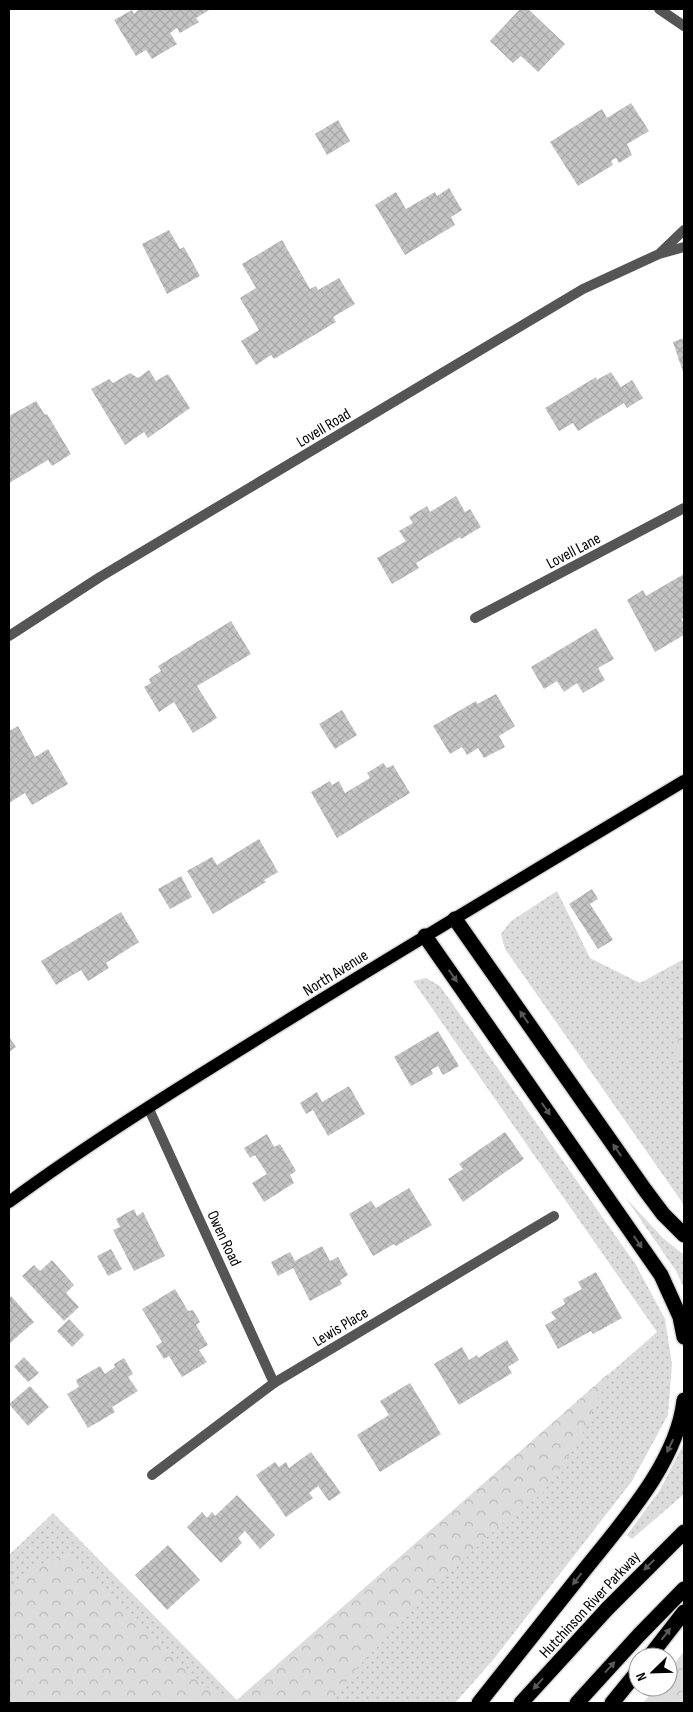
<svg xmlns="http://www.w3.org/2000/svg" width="693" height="1712" viewBox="0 0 693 1712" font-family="'Sofia Sans Condensed',sans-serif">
  <defs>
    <pattern id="grass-dots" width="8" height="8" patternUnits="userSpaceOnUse" patternTransform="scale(1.25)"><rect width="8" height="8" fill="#dcdcdc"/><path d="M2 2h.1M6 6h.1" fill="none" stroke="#bbb" stroke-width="1.8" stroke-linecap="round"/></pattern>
    <pattern id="forest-crowns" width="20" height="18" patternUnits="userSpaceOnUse" patternTransform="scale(1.25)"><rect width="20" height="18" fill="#dcdcdc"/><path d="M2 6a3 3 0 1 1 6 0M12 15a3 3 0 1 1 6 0" fill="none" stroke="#bbb"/></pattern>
    <pattern id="building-cross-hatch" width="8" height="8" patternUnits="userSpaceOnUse" patternTransform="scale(1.25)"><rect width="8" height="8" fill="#c4c4c4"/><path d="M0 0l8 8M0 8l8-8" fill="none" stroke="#a7a7a7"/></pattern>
  </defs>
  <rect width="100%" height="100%" fill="#fff"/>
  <g fill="url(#grass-dots)">
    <polygon points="557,891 590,958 640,983 684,959 684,1205 505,949 501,934 511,921"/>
    <polygon points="426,978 440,986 636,1265 665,1319 672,1364 668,1415 632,1481 493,1660 455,1703 9,1703 9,1555 53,1513 237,1700 657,1332 413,981"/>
    <polygon points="625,1197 663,1238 684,1255 684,1288 676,1271"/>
    <polygon points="684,1443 684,1494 632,1539 627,1535 660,1490"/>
  </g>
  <g fill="url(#forest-crowns)">
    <polygon points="684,1032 684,1073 676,1057 678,1034"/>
    <polygon points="609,1373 579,1441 542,1494 500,1525 449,1573 354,1671 332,1703 9,1703 9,1589 41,1564 68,1554 146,1632 204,1686 237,1700"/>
    <polygon points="684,1651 684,1703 643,1703 656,1687 668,1687 668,1672"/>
  </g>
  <g fill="url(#building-cross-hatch)">
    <polygon points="139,9 211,9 196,18 199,22 180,33 177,28 170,33 177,44 152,59 146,50 136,56 114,20 132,10 134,14"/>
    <polygon points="520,9 528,9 565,44 538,72 521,56 513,63 490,41"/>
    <polygon points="631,103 649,131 627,144 632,155 619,163 616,158 611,161 613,165 578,186 550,142 602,109 607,118"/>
    <polygon points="338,120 350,141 327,155 315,134"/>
    <polygon points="449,188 462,210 451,217 455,225 405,255 375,205 396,192 406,209 435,192 437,196"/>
    <polygon points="169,230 180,249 184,247 200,276 167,294 142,244"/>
    <polygon points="282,240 310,289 316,286 318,290 339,278 355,304 333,317 336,322 274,359 271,355 256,365 241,341 259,330 240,298 256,288 242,264"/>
    <polygon points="684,338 684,375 673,342"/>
    <polygon points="149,370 156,381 168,374 190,408 148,438 144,432 125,445 91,389 109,379 113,383 130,373 138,378"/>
    <polygon points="611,372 621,387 632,380 643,398 627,408 624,403 578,431 573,423 559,431 545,408 596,377 597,380"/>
    <polygon points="36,401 45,415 47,414 71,454 52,466 48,460 9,483 9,416"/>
    <polygon points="456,496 465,512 470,509 481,527 461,539 460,537 416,563 419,568 392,584 377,558 406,541 399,531 413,523 409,517 427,506 430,512"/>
    <polygon points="684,574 684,617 681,619 684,624 684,635 655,652 627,600 643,590 646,596"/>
    <polygon points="231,621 251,654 197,686 217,718 193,733 174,702 159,712 144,687 151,683 149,679 161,671 158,666"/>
    <polygon points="596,628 614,659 598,668 605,680 583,693 577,683 564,692 557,681 544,689 531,667"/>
    <polygon points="496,694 515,726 499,736 505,747 484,758 478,748 467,755 462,747 450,754 433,726 476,701 477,704"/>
    <polygon points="342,710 357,735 335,749 319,724"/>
    <polygon points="18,726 35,757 48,749 68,784 32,805 25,793 9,803 9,731"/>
    <polygon points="383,763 387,768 393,765 410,793 337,838 311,792 330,781 332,785 339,781 345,793 370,778 367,773"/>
    <polygon points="259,839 278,872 264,880 266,882 213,914 187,871 212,857 217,865"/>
    <polygon points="181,876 192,897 170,909 158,889"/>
    <polygon points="592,889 598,899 590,904 613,940 598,949 569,904"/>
    <polygon points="121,912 139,942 106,963 109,968 88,981 81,970 56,985 41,961"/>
    <polygon points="438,1031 459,1066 443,1075 438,1066 431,1070 433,1074 411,1086 394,1057"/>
    <polygon points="9,1037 16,1047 9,1052"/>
    <polygon points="349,1086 365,1114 328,1136 313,1110 306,1114 300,1103 317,1092 322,1102"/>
    <polygon points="505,1132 524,1159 463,1202 448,1179 463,1169 459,1164"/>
    <polygon points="267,1134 274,1147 280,1144 296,1171 290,1175 294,1183 264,1202 252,1183 267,1174 255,1155 250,1158 244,1148"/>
    <polygon points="409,1188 432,1225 396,1246 394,1244 373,1256 349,1214 371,1201 376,1208"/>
    <polygon points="134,1209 137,1216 143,1212 165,1256 134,1271 113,1230 120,1227 116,1219"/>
    <polygon points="322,1246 330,1261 338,1257 348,1275 340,1280 342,1284 310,1301 293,1268 278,1276 271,1262 290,1252 295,1261"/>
    <polygon points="111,1249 122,1269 108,1276 97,1256"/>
    <polygon points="52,1260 74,1285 66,1293 79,1307 64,1321 22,1276 34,1265 40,1271"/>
    <polygon points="596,1272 622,1318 593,1334 591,1331 558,1349 545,1325 556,1319 551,1312 565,1304 563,1299 582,1289 578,1282"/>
    <polygon points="175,1289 188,1311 193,1310 200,1322 196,1325 208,1345 199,1350 207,1362 182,1377 169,1356 164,1359 156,1346 162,1342 142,1309"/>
    <polygon points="11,1296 34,1322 9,1344 9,1298"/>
    <polygon points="69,1319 84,1335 72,1347 57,1331"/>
    <polygon points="507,1340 519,1360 508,1367 512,1373 459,1405 434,1364 462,1347 469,1360 477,1355 478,1358"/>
    <polygon points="24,1357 39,1373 28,1382 14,1367"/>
    <polygon points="124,1358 133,1374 128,1377 138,1391 112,1407 115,1412 88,1428 67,1394 79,1387 76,1380 100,1366 105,1374 115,1367 114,1364"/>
    <polygon points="410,1383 441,1434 380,1472 357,1435 389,1415 380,1401"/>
    <polygon points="30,1386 49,1407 28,1426 9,1404"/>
    <polygon points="311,1452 341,1493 329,1501 318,1486 309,1493 313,1498 286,1517 256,1475 275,1462 279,1467 286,1462 289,1468"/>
    <polygon points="237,1495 275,1535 260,1549 245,1531 238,1538 242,1543 221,1563 187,1527 202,1512 207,1518 212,1512 215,1516"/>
    <polygon points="168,1545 200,1580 167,1610 135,1575"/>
  </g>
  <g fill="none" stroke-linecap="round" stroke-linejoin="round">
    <defs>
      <path id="primary" d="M 9,1202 C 96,1138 188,1082 280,1025 C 414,942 549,862 684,781"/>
      <g id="motorway">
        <polyline points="455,919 645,1190 663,1214 684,1235"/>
        <polyline points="425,936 661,1275 680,1317 684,1337"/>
        <polyline points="649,1657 684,1612"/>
        <path d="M 479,1703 C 512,1661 545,1620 578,1578 C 617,1528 677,1465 684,1400"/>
        <polyline points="521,1703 607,1609 684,1532"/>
        <polyline points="577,1703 639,1635 684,1589"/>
        <polyline points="612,1703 638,1671"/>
      </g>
    </defs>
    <use href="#primary" stroke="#dbdbdb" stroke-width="15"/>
    <use href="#motorway" stroke="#dbdbdb" stroke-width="18"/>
    <g stroke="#555" stroke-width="10">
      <polyline points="661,252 684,230"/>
      <polyline points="475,618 684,508"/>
      <polyline points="9,636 100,577 583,289 659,254 684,247"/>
      <polyline points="148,1107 274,1383"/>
      <polyline points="152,1475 274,1383 554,1216"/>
    </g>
    <polyline stroke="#555" stroke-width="10" points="659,9 684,26"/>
    <use href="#primary" stroke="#000" stroke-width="12"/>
    <use href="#motorway" stroke="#000" stroke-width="15"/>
  </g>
  <defs><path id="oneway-solid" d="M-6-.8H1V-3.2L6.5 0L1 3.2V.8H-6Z" transform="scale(1.25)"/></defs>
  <g fill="#595959">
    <use href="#oneway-solid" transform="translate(453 976) rotate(55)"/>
    <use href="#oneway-solid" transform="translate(524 1017) rotate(-125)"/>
    <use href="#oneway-solid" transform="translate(546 1109) rotate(55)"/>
    <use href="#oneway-solid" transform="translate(617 1150) rotate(-125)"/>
    <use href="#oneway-solid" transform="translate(638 1242) rotate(55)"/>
    <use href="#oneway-solid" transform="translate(670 1446) rotate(115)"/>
    <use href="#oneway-solid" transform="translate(649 1565) rotate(135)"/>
    <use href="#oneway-solid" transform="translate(577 1579) rotate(128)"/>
    <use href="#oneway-solid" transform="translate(666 1634) rotate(-52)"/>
    <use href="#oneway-solid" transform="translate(610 1667) rotate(-48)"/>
    <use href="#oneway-solid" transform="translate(538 1684) rotate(132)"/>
  </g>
  <g text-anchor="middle" stroke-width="4" stroke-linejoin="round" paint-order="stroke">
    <g font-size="16" fill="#000" stroke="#fff">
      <text transform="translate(323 427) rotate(-31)" y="6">Lovell Road</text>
      <text transform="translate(573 550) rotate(-28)" y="6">Lovell Lane</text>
      <text transform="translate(335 972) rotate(-32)" y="6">North Avenue</text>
      <text transform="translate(225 1238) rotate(65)" y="6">Owen Road</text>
      <text transform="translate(340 1326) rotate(-31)" y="6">Lewis Place</text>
      <text transform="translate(589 1604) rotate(-47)" y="6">Hutchinson River Parkway</text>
    </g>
  </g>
  <rect width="693" height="1712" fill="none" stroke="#000000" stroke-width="20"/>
  <g transform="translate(653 1672) rotate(247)"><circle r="24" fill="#ffffff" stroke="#999999"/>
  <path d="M0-4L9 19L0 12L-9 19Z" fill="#000000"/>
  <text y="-8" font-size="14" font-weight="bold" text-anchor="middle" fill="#000000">N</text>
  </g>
</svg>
